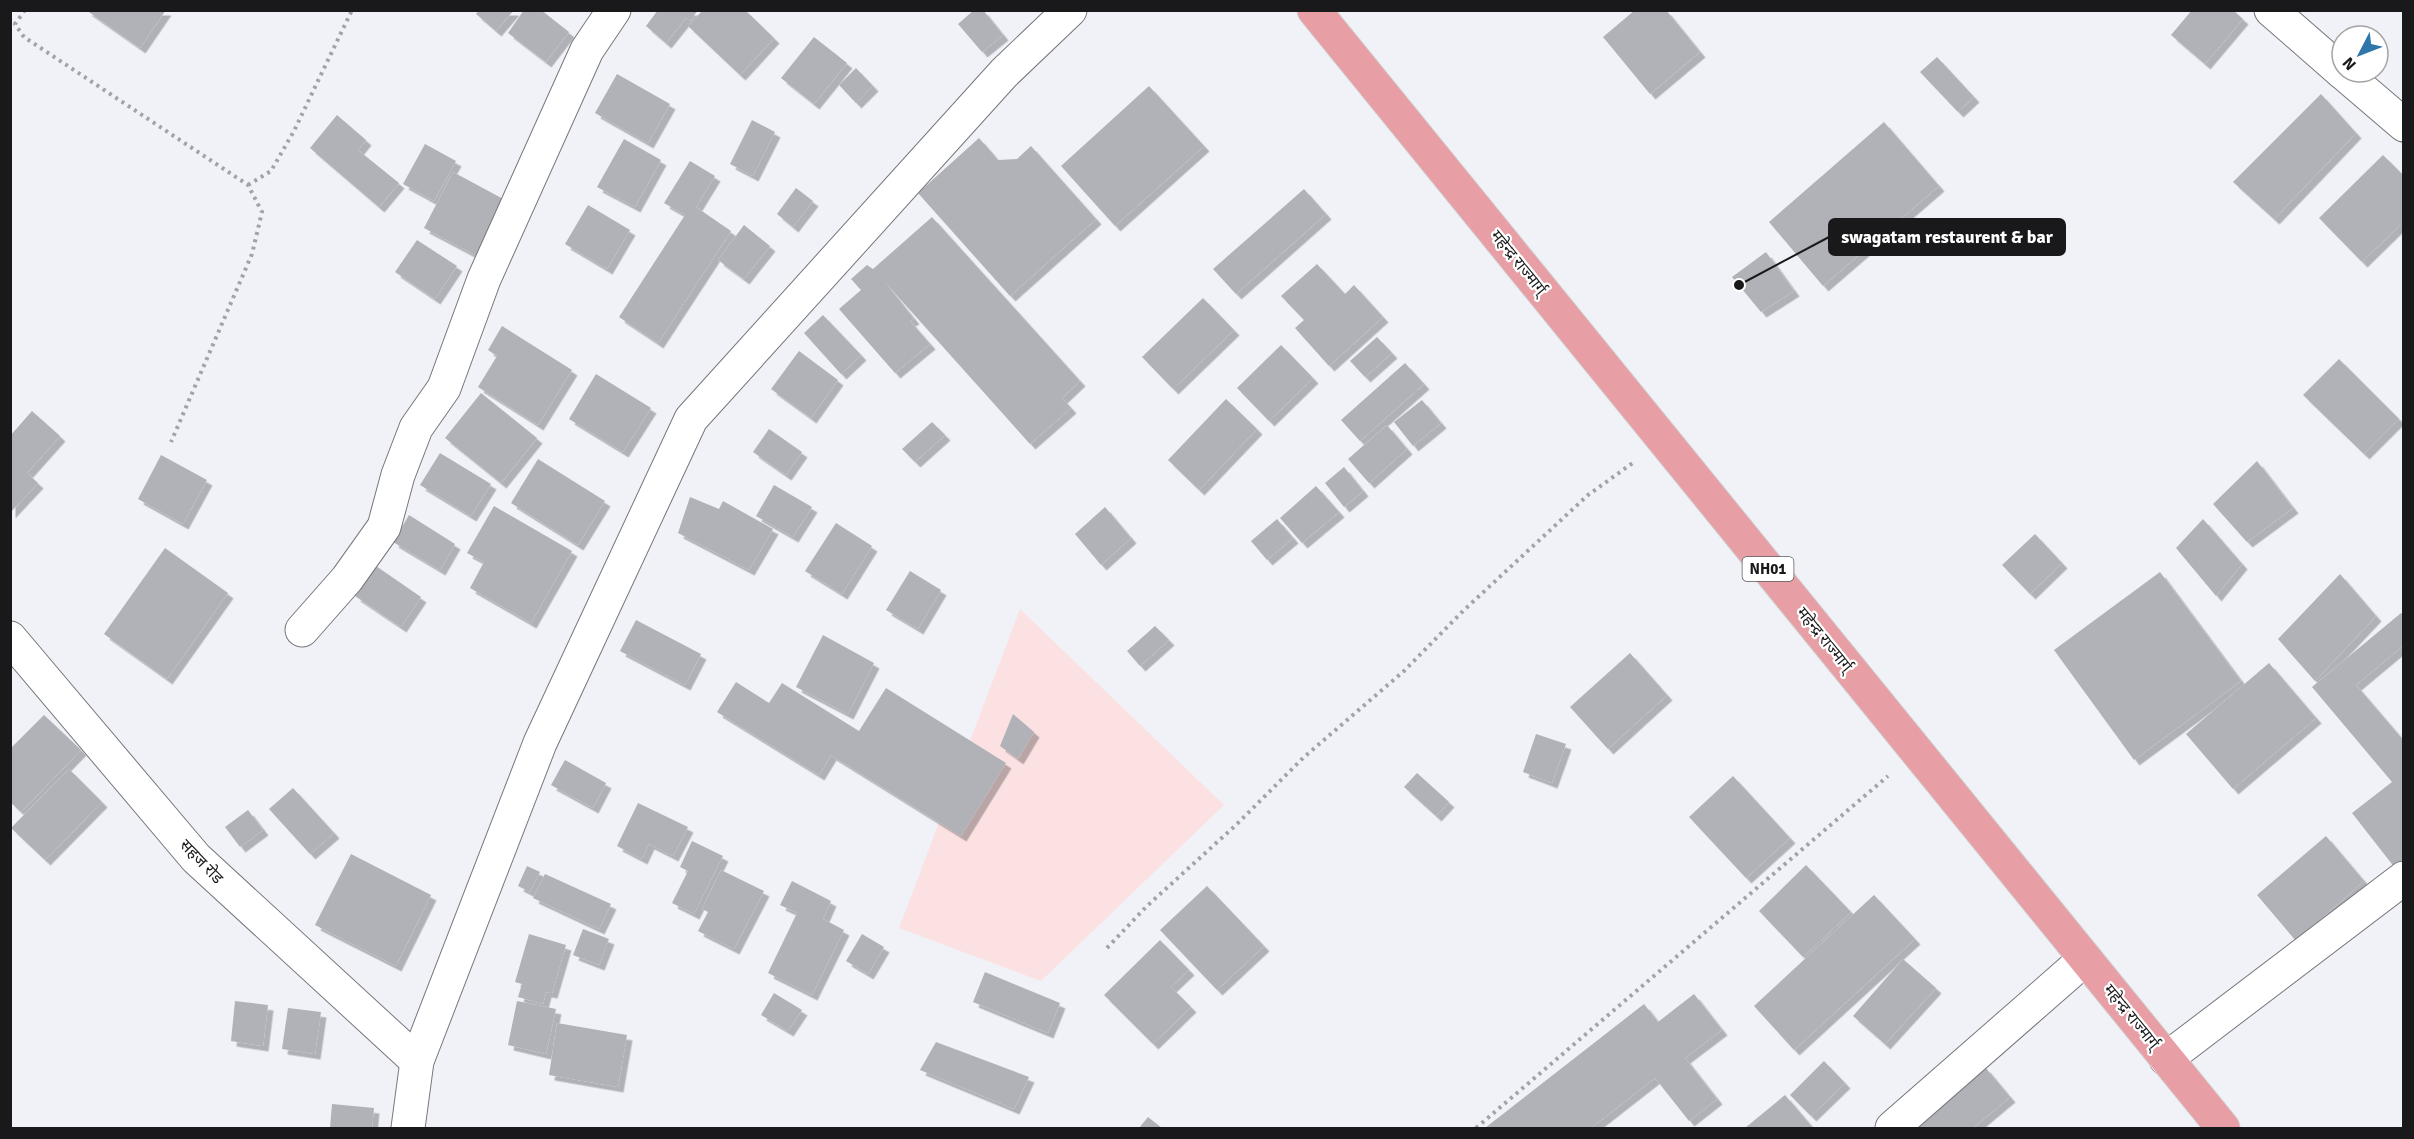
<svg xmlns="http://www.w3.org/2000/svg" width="2414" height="1139" viewBox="0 0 2414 1139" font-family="Signika,'Noto Sans Devanagari',sans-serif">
  <defs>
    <filter id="shadow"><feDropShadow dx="5.5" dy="5.5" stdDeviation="0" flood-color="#0004"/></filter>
  </defs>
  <rect width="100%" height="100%" fill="#f0f2f8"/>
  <polygon fill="#fce1e2" points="1020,609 1224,805 1041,981 899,928"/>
  <g fill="#b0b2b7" filter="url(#shadow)">
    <polygon points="86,10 166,10 140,48"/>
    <polygon points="479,10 514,10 496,31 476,14"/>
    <polygon points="524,10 541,10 569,32 546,62 508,33"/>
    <polygon points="658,10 698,10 690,21 686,18 666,43 646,26"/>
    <polygon points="703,10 745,10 774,38 740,75 688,26"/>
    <polygon points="974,10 983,10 1003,35 982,52 958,24"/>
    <polygon points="1635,10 1666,10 1700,52 1650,94 1603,37"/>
    <polygon points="2192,10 2233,10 2243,19 2205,64 2171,35"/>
    <polygon points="814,37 847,63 814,104 781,78"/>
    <polygon points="1937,57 1974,97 1958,112 1920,72"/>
    <polygon points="856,68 873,86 856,103 839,85"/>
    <polygon points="617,74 670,104 648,143 595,113"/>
    <polygon points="1149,86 1204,146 1115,226 1061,166"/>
    <polygon points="2321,94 2356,133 2274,219 2233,182"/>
    <polygon points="337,115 366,140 358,150 399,183 379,207 310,148"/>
    <polygon points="752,120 775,132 753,176 730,164"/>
    <polygon points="1884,122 1939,186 1823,286 1769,222"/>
    <polygon points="979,138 998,160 1017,159 1031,146 1096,219 1010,296 918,193"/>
    <polygon points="624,139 661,160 635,207 597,187"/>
    <polygon points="425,144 456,161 434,201 403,184"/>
    <polygon points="2383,155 2404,176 2404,221 2362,262 2319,218"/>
    <polygon points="690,161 715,176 696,207 731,231 658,343 619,317 685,215 664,203"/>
    <polygon points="453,172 507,201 477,256 424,228"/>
    <polygon points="796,188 813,201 793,227 777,214"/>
    <polygon points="1304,189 1326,214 1236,294 1213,269"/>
    <polygon points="588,205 630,230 607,269 565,244"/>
    <polygon points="932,217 1080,381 1062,398 1071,408 1030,444 884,281 914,319 910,321 930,344 895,373 839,309 861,290 851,279 867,265 873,269"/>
    <polygon points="744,225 770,246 744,279 718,260"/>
    <polygon points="417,240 457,266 435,299 395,272"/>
    <polygon points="1766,252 1794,291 1761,312 1732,277"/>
    <polygon points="1317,264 1345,294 1354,285 1383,317 1329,366 1295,328 1304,320 1281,296"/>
    <polygon points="1203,298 1234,330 1173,389 1142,357"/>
    <polygon points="823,315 861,355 841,374 804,333"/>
    <polygon points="502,326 572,370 538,425 478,387 497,356 488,350"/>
    <polygon points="1377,337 1392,353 1365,377 1350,361"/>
    <polygon points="1281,345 1313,378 1269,421 1237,388"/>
    <polygon points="799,351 838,380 811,418 771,389"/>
    <polygon points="2339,359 2399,419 2364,454 2303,395"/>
    <polygon points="1405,363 1424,384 1360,441 1341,420"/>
    <polygon points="596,374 651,408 623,452 569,419"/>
    <polygon points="481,393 537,438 501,483 445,438"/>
    <polygon points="1226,399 1257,429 1199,490 1168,460"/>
    <polygon points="1422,400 1441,423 1413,446 1394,422"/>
    <polygon points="32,411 60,436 27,473 38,483 10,513 10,436"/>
    <polygon points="932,422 945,435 915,462 902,449"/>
    <polygon points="1387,425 1407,449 1369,483 1348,459"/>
    <polygon points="769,429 802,452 786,475 753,452"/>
    <polygon points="440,453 491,484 471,516 420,485"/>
    <polygon points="161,455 207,480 183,524 138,499"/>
    <polygon points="538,459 605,501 578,545 511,503"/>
    <polygon points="2257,461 2293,508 2247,542 2213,504"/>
    <polygon points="1344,467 1363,491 1344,507 1325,483"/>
    <polygon points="774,485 812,507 793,537 756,516"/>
    <polygon points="1316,486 1339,512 1302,543 1280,518"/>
    <polygon points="690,497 719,509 723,501 773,529 749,570 678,533"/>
    <polygon points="494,506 572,551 531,623 470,588 484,562 467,553"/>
    <polygon points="1105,507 1131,538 1101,565 1075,534"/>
    <polygon points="409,515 455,544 440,570 393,542"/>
    <polygon points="1277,519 1293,538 1267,560 1251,541"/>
    <polygon points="2203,519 2242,564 2216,596 2176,548"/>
    <polygon points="836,523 872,546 842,594 805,571"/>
    <polygon points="2035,534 2062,563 2030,594 2002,565"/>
    <polygon points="165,548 228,593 167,679 104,634"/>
    <polygon points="376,566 421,597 401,627 355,596"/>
    <polygon points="910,571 941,590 918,629 886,610"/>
    <polygon points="2160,572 2241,681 2134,760 2054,650"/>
    <polygon points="2340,574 2376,616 2315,681 2278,639"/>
    <polygon points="2401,613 2404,616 2404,645 2356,685 2404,741 2404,861 2395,868 2352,813 2392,782 2312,687"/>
    <polygon points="636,620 701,654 685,685 620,651"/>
    <polygon points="1155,626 1169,640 1140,666 1127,651"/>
    <polygon points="823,635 874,663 848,714 796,687"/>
    <polygon points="1630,653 1667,695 1608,749 1570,707"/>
    <polygon points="2269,663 2316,718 2233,789 2186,734"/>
    <polygon points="736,682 769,703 782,683 859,731 886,688 1006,763 961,836 831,755 819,775 717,712"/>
    <polygon points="1013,714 1034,732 1018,759 1000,746"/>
    <polygon points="44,715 81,750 21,812 10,802 10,749"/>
    <polygon points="1536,734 1566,744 1552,783 1523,772"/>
    <polygon points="565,760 606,783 593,808 551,785"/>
    <polygon points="69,769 102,802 45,860 11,828"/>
    <polygon points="1417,773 1449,802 1436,816 1404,787"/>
    <polygon points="1733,776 1790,838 1746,878 1689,817"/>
    <polygon points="293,788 334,833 310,854 269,809"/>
    <polygon points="638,803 688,827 673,856 649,844 642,859 617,846"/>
    <polygon points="248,810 263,830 240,847 225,827"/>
    <polygon points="2326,836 2364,881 2296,941 2257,895"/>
    <polygon points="692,841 723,856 694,914 672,903 688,871 680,867"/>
    <polygon points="351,854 431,895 396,966 315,925"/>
    <polygon points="1806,865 1851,912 1803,957 1759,911"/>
    <polygon points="527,866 540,872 530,892 518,886"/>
    <polygon points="721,870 764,891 734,949 698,931 708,912 702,909"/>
    <polygon points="545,874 611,904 599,929 533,898"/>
    <polygon points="792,881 831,901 823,919 844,930 812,995 768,973 797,913 780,905"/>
    <polygon points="1207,886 1264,946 1217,990 1160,930"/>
    <polygon points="1874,895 1915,939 1794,1050 1754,1006"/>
    <polygon points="583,929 609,939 599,965 573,955"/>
    <polygon points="529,934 566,945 552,993 546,992 543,1004 518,997 522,984 515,982"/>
    <polygon points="862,934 884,947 868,974 846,961"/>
    <polygon points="1160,940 1189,970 1171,987 1191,1007 1153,1044 1104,995"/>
    <polygon points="1903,959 1936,988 1885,1044 1853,1016"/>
    <polygon points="985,972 1060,1003 1048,1033 973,1002"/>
    <polygon points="774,993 802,1010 788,1031 761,1015"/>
    <polygon points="1694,994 1722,1030 1685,1058 1717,1099 1689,1121 1655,1078 1591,1128 1485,1128 1644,1004 1658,1022"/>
    <polygon points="235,1001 268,1005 263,1046 231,1041"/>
    <polygon points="517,1001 556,1009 546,1054 508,1045"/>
    <polygon points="288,1008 321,1012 315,1054 282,1049"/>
    <polygon points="557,1023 627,1035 618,1087 549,1075"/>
    <polygon points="936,1042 1029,1077 1014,1109 920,1070"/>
    <polygon points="1824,1061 1845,1083 1811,1116 1790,1095"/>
    <polygon points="1985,1067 2010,1097 1973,1128 1918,1128 1916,1126"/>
    <polygon points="1785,1095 1813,1128 1745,1128"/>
    <polygon points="332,1104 374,1108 372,1128 330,1128"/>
    <polygon points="1148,1117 1162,1128 1139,1128"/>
  </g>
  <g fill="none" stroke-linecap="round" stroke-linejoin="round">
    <defs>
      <g id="minor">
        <polyline points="2271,10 2342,72"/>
        <polyline points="2342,72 2404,125"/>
        <polyline points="302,630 347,579 384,527 398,475 416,428 444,388 484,279 587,50 614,10"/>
        <polyline points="10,638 196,858 417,1061"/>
        <polyline points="2166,1059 2404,878"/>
        <polyline points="408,1128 417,1061 540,743 691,419 1004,73 1070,10"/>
        <polyline points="1892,1128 2085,959"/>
      </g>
      <polyline id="trunk" points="1314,10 2223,1128"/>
    </defs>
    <use href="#minor" stroke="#75777c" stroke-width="35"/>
    <use href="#trunk" stroke="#d1d1d1" stroke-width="35"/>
    <g stroke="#a1a3a7" stroke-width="4" stroke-dasharray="3 4.5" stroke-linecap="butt">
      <polyline points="25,10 15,24 24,37 248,185 262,212 252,254 171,442"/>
      <polyline points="248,185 271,171 294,131 352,10"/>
      <polyline points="1107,948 1147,906 1236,825 1303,758 1404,671 1463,611 1588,495 1634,462"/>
      <polyline points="1476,1128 1888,776"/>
    </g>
    <use href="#minor" stroke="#fff" stroke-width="33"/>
    <use href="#trunk" stroke="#e79ea4" stroke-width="33"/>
  </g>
  <g text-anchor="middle" stroke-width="4.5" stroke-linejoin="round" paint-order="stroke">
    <rect fill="#fff" stroke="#5e5e5f" stroke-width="1.5" x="1742.5" y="557" width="51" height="24" rx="4.5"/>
    <g font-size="15" font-weight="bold" fill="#19191b">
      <text x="1768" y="574">NH01</text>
    </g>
    <g font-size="16" fill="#19191b" stroke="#fff">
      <text transform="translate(1519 262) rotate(51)" y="6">महेन्द्र राज्मार्ग्</text>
      <text transform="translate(1825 639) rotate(51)" y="6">महेन्द्र राज्मार्ग्</text>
      <text transform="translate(202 861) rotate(46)" y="6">सहज रोड</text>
      <text transform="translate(2132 1016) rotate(51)" y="6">महेन्द्र राज्मार्ग्</text>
    </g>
  </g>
  <path fill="none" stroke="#19191b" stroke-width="2" d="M1739 285L1829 237"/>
  <circle fill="#19191b" stroke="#fff" stroke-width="2" cx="1739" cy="285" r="6"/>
  <rect fill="#19191b" stroke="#19191b" stroke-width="2" x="1829" y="219" width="236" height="36" rx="6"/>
  <g font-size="18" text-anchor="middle" font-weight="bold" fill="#fff">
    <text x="1947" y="243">swagatam restaurent &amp; bar</text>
  </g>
  <rect width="2414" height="1139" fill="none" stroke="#19191b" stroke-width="24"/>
  <g transform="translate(2360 54) rotate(228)"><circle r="28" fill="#ffffff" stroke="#a3a3a4" stroke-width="1.5"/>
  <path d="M0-4.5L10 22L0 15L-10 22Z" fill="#2f77ab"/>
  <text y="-9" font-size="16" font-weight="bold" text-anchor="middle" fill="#19191b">N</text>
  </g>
</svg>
